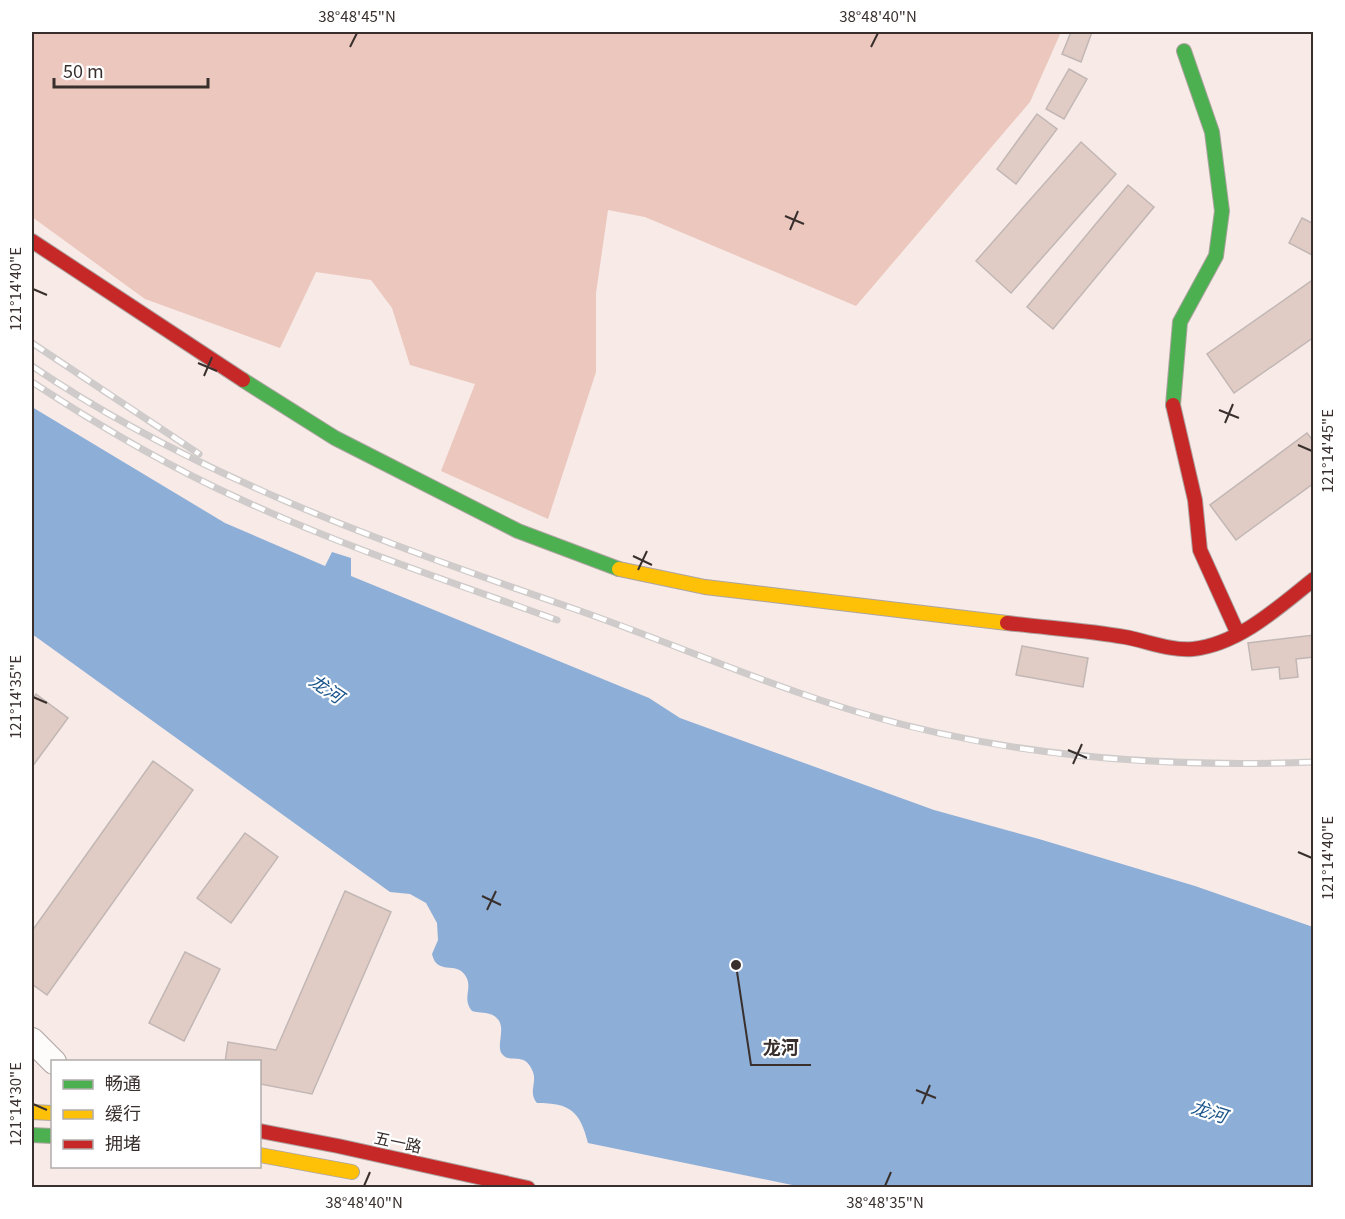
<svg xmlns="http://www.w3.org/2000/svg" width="1345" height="1219" viewBox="0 0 1345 1219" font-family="Georgia,'Noto Sans SC',serif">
  <rect width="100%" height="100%" fill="#f7eae7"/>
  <polygon fill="#ebc7bd" points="32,32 1061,32 1030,102 856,306 645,217 608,210 596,293 596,372 548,519 441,471 475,384 410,365 392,308 371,280 316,272 280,348 145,299 32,217"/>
  <path fill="#8daed7" d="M 32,407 L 225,523 L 325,566 L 332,552 L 351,558 L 351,576 L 649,698 L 680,718 L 934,810 L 1039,839 L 1195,886 L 1313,927 L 1313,1187 L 802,1187 L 588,1143 C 580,1111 570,1103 537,1103 C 528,1093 537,1083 533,1072 C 525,1051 511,1064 503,1055 C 493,1046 512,1022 490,1014 C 485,1012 477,1013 472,1011 C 461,998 474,988 465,975 C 456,961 437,976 432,954 L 438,940 L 437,923 L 426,903 L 410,894 L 390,892 L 32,634 Z"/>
  <g fill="#e1cbc5" stroke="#c1b7b4" stroke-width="1.5">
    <polygon points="1071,32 1092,32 1081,62 1062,54"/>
    <polygon points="1069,69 1087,79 1064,119 1046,109"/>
    <polygon points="1037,114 1057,129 1016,184 997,169"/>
    <polygon points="1081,142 1116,174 1011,293 976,261"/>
    <polygon points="1128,185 1154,207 1053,329 1027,307"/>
    <polygon points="1302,218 1314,224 1314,256 1289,243"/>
    <polygon points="1314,279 1314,337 1234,393 1207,354"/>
    <polygon points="1307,433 1314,442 1314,483 1236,540 1210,505"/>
    <polygon points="1314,635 1314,657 1296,659 1298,677 1280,679 1279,667 1252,670 1248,643"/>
    <polygon points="1022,646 1088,658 1083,687 1016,675"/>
    <polygon points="36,694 68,718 32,767 32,700"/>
    <polygon points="153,761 193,790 47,995 32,984 32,931"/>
    <polygon points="245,833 278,857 231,923 197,898"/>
    <polygon points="345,891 391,912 312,1094 260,1084 260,1062 225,1062 228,1042 276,1050"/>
    <polygon points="185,952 220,969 184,1041 149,1023"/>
  </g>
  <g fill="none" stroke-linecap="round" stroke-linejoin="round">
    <defs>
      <polyline id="street" points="32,1040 54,1062"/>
      <g id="fast">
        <polyline points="243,380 335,438 518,531 619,569"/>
        <polyline points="1173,405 1180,322 1216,256 1222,211 1212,132 1184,51"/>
        <polyline points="32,1135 52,1136"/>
      </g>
      <g id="slow">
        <polyline points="619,569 705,587 1007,623"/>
        <polyline points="32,1112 52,1113"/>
        <polyline points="260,1155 352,1172"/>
      </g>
      <g id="jam">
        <polyline points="32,241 243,380"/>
        <polyline points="1173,405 1195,500 1200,550 1238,634"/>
        <path d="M 1007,623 C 1047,628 1087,630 1125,637 C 1147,641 1171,651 1193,649 C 1239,644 1279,607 1314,579"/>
        <polyline points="260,1131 338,1146 528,1188"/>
      </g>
    </defs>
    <use href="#street" stroke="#ada4a1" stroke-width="26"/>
    <use href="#fast" stroke="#ada4a1" stroke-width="16"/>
    <use href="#slow" stroke="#ada4a1" stroke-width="16"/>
    <use href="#jam" stroke="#ada4a1" stroke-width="16"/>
    <use href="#street" stroke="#fefcfb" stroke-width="24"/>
    <use href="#fast" stroke="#4caf50" stroke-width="14"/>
    <use href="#slow" stroke="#ffc107" stroke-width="14"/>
    <use href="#jam" stroke="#c62828" stroke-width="14"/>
    <defs>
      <g id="rail">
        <polyline points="32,343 199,454"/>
        <path d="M 32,366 C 194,476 382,542 566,606 C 665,640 761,683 861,713 C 1008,757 1161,768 1314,762"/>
        <path d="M 32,382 C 99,426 169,467 242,500 C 344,547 451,582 557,620"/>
      </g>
    </defs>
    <use href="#rail" stroke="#cecbca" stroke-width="7"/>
    <use href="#rail" stroke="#fff" stroke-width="4.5" stroke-dasharray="14" stroke-linecap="butt"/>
  </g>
  <path fill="none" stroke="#39302e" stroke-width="2" d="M 350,47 L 357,33M 871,47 L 878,33M 785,216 L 804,224M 790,230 L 798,211M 33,289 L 47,295M 198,363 L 217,371M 204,376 L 212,357M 1219,410 L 1239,418M 1225,423 L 1233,404M 1298,445 L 1312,451M 633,556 L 652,565M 638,570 L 647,551M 33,697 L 47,703M 1068,750 L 1087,758M 1073,764 L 1082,744M 1298,852 L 1312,858M 482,896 L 501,905M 487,910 L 496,891M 916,1090 L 936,1098M 33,1104 L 47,1110M 922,1104 L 930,1085M 364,1186 L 370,1172M 885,1186 L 891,1172"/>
  <g text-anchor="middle" stroke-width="4.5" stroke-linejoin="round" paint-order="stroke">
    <g font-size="16" fill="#39302e" stroke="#fff">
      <text transform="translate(398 1142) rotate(12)" y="6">五一路</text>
    </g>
    <g font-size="18" font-style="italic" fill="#1b548b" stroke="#fff">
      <text transform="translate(326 689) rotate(34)" y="6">龙河</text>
      <text transform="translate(1209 1112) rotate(17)" y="6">龙河</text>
    </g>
  </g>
  <path fill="none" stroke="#39302e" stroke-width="2" d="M736 965L751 1065H811"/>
  <circle fill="#39302e" stroke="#fff" stroke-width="2" cx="736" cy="965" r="6"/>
  <g font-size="18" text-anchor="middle" font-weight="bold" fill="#39302e" stroke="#fff" stroke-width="4.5" stroke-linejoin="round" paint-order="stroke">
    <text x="781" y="1054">龙河</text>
  </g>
  <rect width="1345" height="1219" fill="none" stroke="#ffffff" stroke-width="66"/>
  <rect x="51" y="1060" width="210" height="108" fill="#ffffff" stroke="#b0acab" stroke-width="1.5"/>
  <rect x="63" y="1080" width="30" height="9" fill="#4caf50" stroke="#b0acab" stroke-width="1.5"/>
  <text x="105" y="1090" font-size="18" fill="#39302e">畅通</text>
  <rect x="63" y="1110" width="30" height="9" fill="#ffc107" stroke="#b0acab" stroke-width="1.5"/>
  <text x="105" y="1120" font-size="18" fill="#39302e">缓行</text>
  <rect x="63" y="1140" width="30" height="9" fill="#c62828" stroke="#b0acab" stroke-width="1.5"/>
  <text x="105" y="1150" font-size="18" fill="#39302e">拥堵</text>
  <path d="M54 78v9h154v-9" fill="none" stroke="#39302e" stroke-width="3"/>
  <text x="63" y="78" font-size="18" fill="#39302e" stroke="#ffffff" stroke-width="4.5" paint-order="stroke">50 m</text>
  <rect x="33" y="33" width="1279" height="1153" fill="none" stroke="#39302e" stroke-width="2"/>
  <g font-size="15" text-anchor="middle" fill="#39302e">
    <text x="357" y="22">38°48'45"N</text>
    <text x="878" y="22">38°48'40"N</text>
    <text transform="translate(16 289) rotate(-90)" y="5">121°14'40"E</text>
    <text transform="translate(1328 451) rotate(-90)" y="5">121°14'45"E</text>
    <text transform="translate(16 697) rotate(-90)" y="5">121°14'35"E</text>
    <text transform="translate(1328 858) rotate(-90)" y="5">121°14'40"E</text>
    <text transform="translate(16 1104) rotate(-90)" y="5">121°14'30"E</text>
    <text x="364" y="1208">38°48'40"N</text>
    <text x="885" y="1208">38°48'35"N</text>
  </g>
</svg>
